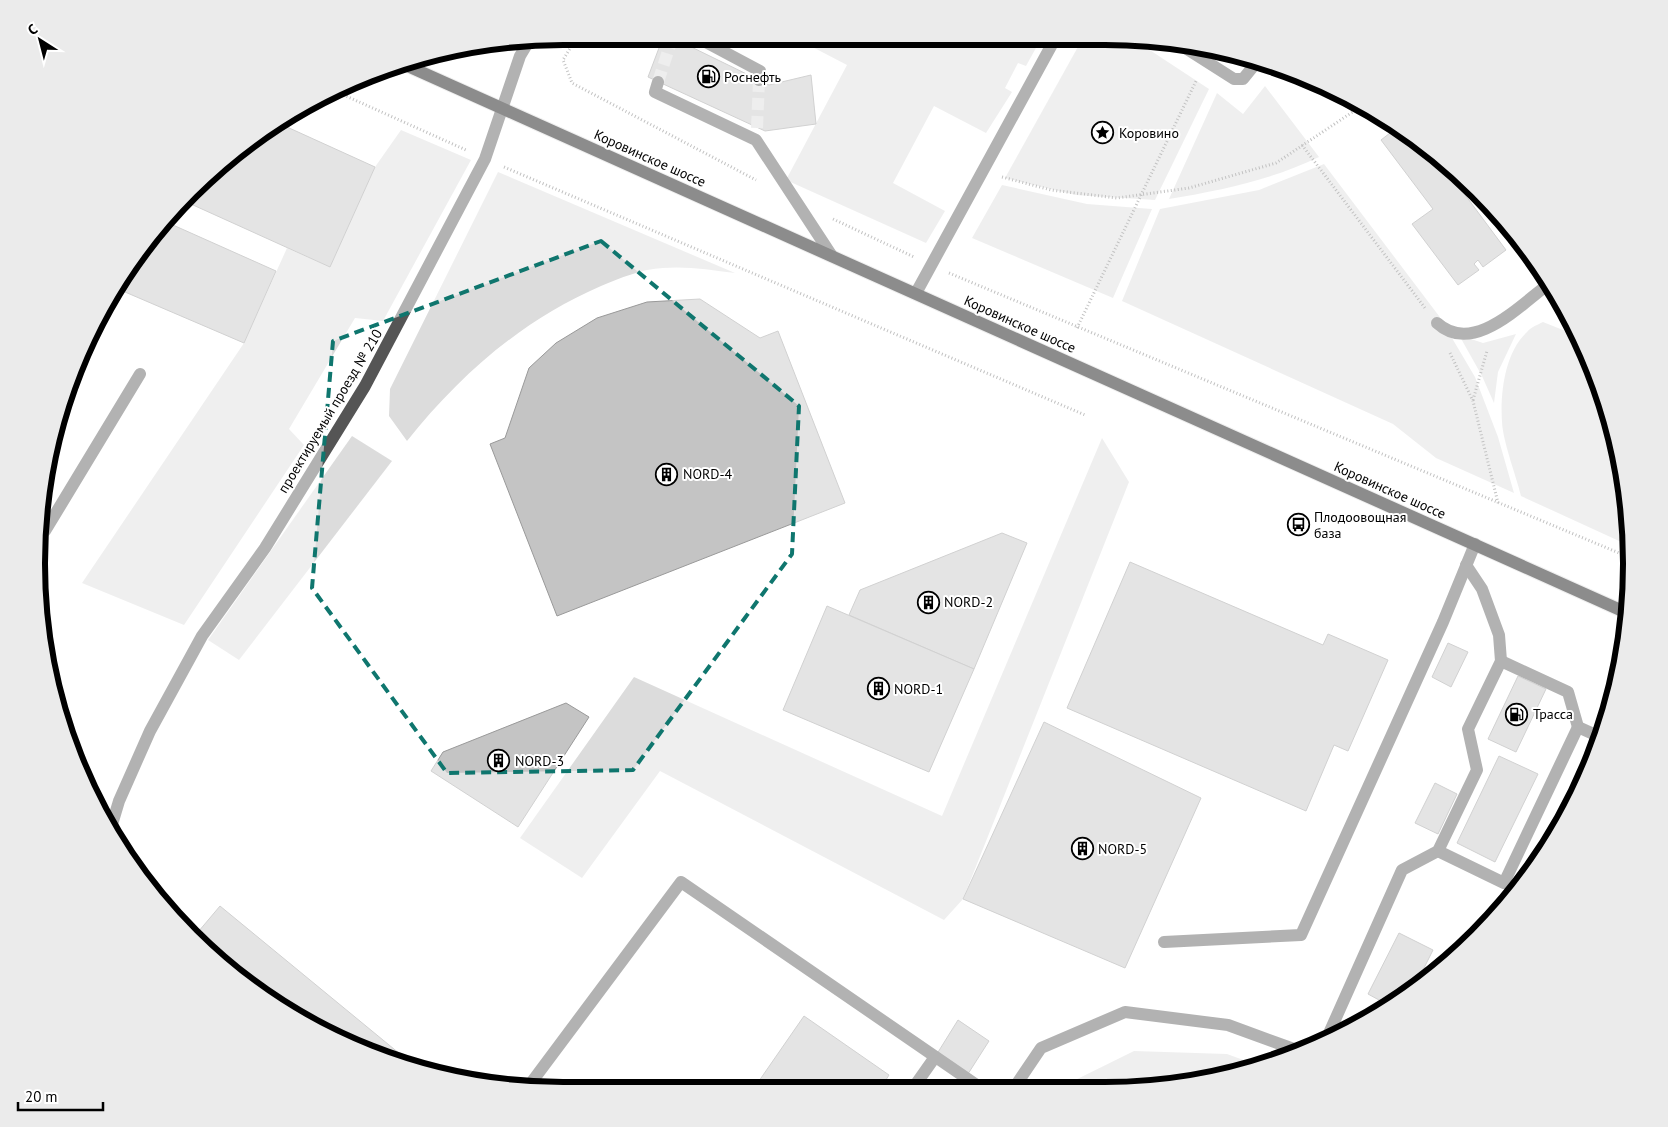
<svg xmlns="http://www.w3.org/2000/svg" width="1668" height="1127" viewBox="0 0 1668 1127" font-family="'PT Sans',sans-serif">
  <rect width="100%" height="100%" fill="#fff"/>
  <g fill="#dcdcdc">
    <polygon points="1084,36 1133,39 1209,89 1155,200 1076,195 1005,178"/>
    <polygon points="1042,37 1026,66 1018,63 1005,88 1012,92 986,133 934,106 893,183 945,211 926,243 786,180 847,65 797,39"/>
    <path d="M 1265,86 L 1319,157 C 1271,180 1222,190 1169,199 L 1217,93 L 1243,114 Z"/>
    <polygon points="401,130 471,160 383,321 355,318 289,429 304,445 184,625 82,583 244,343 287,248 330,267 375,167"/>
    <polygon points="1324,164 1439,316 1475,377 1498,437 1514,493 1436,458 1393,424 1122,301 1160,209 1259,190"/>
    <path d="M 498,172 L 735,273 C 711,270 687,266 663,268 C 642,269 620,278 601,286 C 522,320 460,375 407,441 L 389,416 L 390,389 Z"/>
    <polygon points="1002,185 1087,204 1152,209 1113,298 972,238"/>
    <path d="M 1543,322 L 1578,336 L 1592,361 L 1622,460 L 1630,546 L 1521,496 C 1516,475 1503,442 1502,422 C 1500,393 1505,352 1527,332 C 1531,327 1537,325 1543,322 Z"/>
    <polygon points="1516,334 1498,372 1494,403 1482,376 1459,335 1483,343"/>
    <polygon points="352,436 392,461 239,660 208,640"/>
    <polygon points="1102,438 1129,482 963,899 944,920 660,771 582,878 520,838 634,677 942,816"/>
    <polygon points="1134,1051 1227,1054 1257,1065 1208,1081 1105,1091 1053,1091"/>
  </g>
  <g fill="#c4c4c4" stroke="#999">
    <polygon points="675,39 769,85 811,75 816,124 765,131 648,77 662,40"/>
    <polygon points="276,122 375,167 330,267 182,200 191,190"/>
    <polygon points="1399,126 1468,183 1460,188 1506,250 1483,267 1478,260 1474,264 1479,270 1458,285 1412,224 1433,209 1381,140"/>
    <polygon points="164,221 276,271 244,343 125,292 147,240"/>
    <polygon points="700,299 760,338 778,331 845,503 557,616 490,444 505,438 529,368 556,343 597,318 647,302"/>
    <polygon points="1002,533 1027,543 974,669 849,615 860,590"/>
    <polygon points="1130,562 1323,645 1328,634 1388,660 1348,751 1334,745 1306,811 1067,708"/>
    <polygon points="827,606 974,669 929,772 783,710"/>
    <polygon points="1448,643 1468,652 1451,687 1432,677"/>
    <polygon points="1518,676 1546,689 1516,752 1488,739"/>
    <polygon points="566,703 589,717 518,827 431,771 443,752"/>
    <polygon points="1044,722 1201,798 1125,968 963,899"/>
    <polygon points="1499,756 1538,774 1495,862 1457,843"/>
    <polygon points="1435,783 1457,794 1438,834 1415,823"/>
    <polygon points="220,906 400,1054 396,1059 330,1036 270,1002 193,938"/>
    <polygon points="1399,933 1433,950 1414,988 1390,1006 1368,994"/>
    <polygon points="1376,1004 1385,1009 1370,1016"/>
    <polygon points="804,1016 889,1075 879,1091 752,1091"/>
    <polygon points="958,1020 989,1041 966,1077 935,1057"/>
  </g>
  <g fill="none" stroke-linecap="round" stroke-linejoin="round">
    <g stroke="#d9d9d9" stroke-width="12" stroke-dasharray="12 6" stroke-linecap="butt">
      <polyline points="658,82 672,39"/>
      <polyline points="757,128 759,80"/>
    </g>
    <defs>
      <polyline id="major" points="401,63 1627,613"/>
    </defs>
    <use href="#major" stroke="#dbdbdb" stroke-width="14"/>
    <g stroke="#777" stroke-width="3" stroke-dasharray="1 2.5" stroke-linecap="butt">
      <polyline points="575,40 563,60 572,83 756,180"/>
      <polyline points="337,92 466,150"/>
      <polyline points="1302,145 1425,308"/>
      <polyline points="504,167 1085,415"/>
      <polyline points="1002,177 1051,190 1117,198 1189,188 1276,163 1363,105"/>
      <polyline points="833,219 914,257"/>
      <polyline points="949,273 1631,558"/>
      <polyline points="1077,328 1197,79"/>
      <polyline points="1450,353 1473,401 1498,503"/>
      <polyline points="1473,400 1487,351"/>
    </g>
    <g stroke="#555" stroke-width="12">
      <polyline points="700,39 760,71 759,80"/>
      <polyline points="1179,44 1234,79 1243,79 1256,63"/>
      <polyline points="658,82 655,92 756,140 832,256"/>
      <polyline points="916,293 1056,37"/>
      <path d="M 1437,323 C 1473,356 1520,305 1550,283"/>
      <polyline points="38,528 45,531 140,374"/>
      <polyline points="1501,661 1568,692 1578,727"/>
      <polyline points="110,831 119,801 150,731 202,636 265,548 365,386 485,159 520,56 529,41"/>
      <polyline points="1438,851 1504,883 1578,727 1600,737"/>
      <polyline points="1164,942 1301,935 1443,622 1475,544"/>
      <polyline points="1326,1040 1402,870 1438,851 1477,770 1468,729 1501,661 1499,635 1482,589 1466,565"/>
      <polyline points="528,1087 681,882 975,1084 988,1091"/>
      <polyline points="911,1091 935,1057"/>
      <polyline points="1012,1091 1041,1048 1125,1012 1228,1025 1302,1052"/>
    </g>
    <use href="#major" stroke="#000" stroke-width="12"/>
  </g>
  <path d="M0 0H1668V1127H0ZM 601,241 L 799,406 L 792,554 L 633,770 L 447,773 L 312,588 L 333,341 Z" fill="#fff" fill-opacity=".55" fill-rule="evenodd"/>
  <path fill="none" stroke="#0f766e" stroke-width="4" stroke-dasharray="10 6" stroke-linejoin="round" d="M 601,241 L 799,406 L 792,554 L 633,770 L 447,773 L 312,588 L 333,341 Z"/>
  <defs>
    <symbol id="fuel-ring" viewBox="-11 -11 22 22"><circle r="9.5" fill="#fff" stroke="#000" stroke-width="1.5"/><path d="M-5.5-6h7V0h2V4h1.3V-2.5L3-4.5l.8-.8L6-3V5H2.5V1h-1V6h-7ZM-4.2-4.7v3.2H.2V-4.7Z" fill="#000"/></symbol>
    <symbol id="sight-ring" viewBox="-11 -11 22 22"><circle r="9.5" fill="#fff" stroke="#000" stroke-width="1.5"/><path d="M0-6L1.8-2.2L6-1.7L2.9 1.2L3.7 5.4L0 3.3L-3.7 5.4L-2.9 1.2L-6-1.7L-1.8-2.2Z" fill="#000"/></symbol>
    <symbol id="building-ring" viewBox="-11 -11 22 22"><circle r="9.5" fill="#fff" stroke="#000" stroke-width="1.5"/><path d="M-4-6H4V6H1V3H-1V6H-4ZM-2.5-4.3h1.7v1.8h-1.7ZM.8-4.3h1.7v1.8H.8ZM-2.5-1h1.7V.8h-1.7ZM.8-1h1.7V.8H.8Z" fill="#000"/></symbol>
    <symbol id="bus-ring" viewBox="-11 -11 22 22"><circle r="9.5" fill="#fff" stroke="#000" stroke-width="1.5"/><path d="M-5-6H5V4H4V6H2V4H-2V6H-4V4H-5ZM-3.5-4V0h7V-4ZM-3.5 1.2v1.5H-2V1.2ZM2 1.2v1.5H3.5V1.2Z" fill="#000"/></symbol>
  </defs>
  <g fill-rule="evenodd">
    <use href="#fuel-ring" x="696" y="64" width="25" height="25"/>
    <use href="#sight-ring" x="1090" y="120" width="25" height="25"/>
    <use href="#building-ring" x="654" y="462" width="25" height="25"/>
    <use href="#bus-ring" x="1286" y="512" width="25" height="25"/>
    <use href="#building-ring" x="916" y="590" width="25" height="25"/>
    <use href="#building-ring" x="866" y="676" width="25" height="25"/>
    <use href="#fuel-ring" x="1504" y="702" width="25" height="25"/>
    <use href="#building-ring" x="486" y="748" width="25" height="25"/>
    <use href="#building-ring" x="1070" y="836" width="25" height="25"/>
  </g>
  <g text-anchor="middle" stroke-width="4" stroke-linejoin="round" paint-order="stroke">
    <g font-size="14" fill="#000" stroke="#fff" text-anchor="start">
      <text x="724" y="82">Роснефть</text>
      <text x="1119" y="138">Коровино</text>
      <text x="683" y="479">NORD-4</text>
      <text x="1314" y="522">Плодоовощная<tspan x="1314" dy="16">база</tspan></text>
      <text x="944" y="607">NORD-2</text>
      <text x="894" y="694">NORD-1</text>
      <text x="1533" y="719">Трасса</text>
      <text x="515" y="766">NORD-3</text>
      <text x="1098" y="854">NORD-5</text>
    </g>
    <g font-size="14" fill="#000" stroke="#fff">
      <text transform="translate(650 158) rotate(24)" y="5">Коровинское шоссе</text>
      <text transform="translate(1020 324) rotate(24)" y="5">Коровинское шоссе</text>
      <text transform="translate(330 411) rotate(-59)" y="5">проектируемый проезд № 210</text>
      <text transform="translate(1390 490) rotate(24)" y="5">Коровинское шоссе</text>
    </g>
  </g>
  <path d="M0 0H1668V1127H0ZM563 45H1105A518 518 0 0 1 1623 563V564A518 518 0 0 1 1105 1082H563A518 518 0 0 1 45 564V563A518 518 0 0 1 563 45Z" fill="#ebebeb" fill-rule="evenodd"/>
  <path fill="none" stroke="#000" stroke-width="6" d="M563 45H1105A518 518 0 0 1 1623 563V564A518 518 0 0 1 1105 1082H563A518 518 0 0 1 45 564V563A518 518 0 0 1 563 45Z"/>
  <g transform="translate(40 40) rotate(324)" stroke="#ffffff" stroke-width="4" paint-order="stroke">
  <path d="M0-4L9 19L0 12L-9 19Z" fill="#000000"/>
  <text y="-8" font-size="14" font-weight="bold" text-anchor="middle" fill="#000000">С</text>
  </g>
  <path d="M18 1102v8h85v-8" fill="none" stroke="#000000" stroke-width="2.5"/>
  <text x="25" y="1102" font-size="15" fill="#000000" stroke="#ffffff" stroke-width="4" paint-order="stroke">20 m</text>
</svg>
